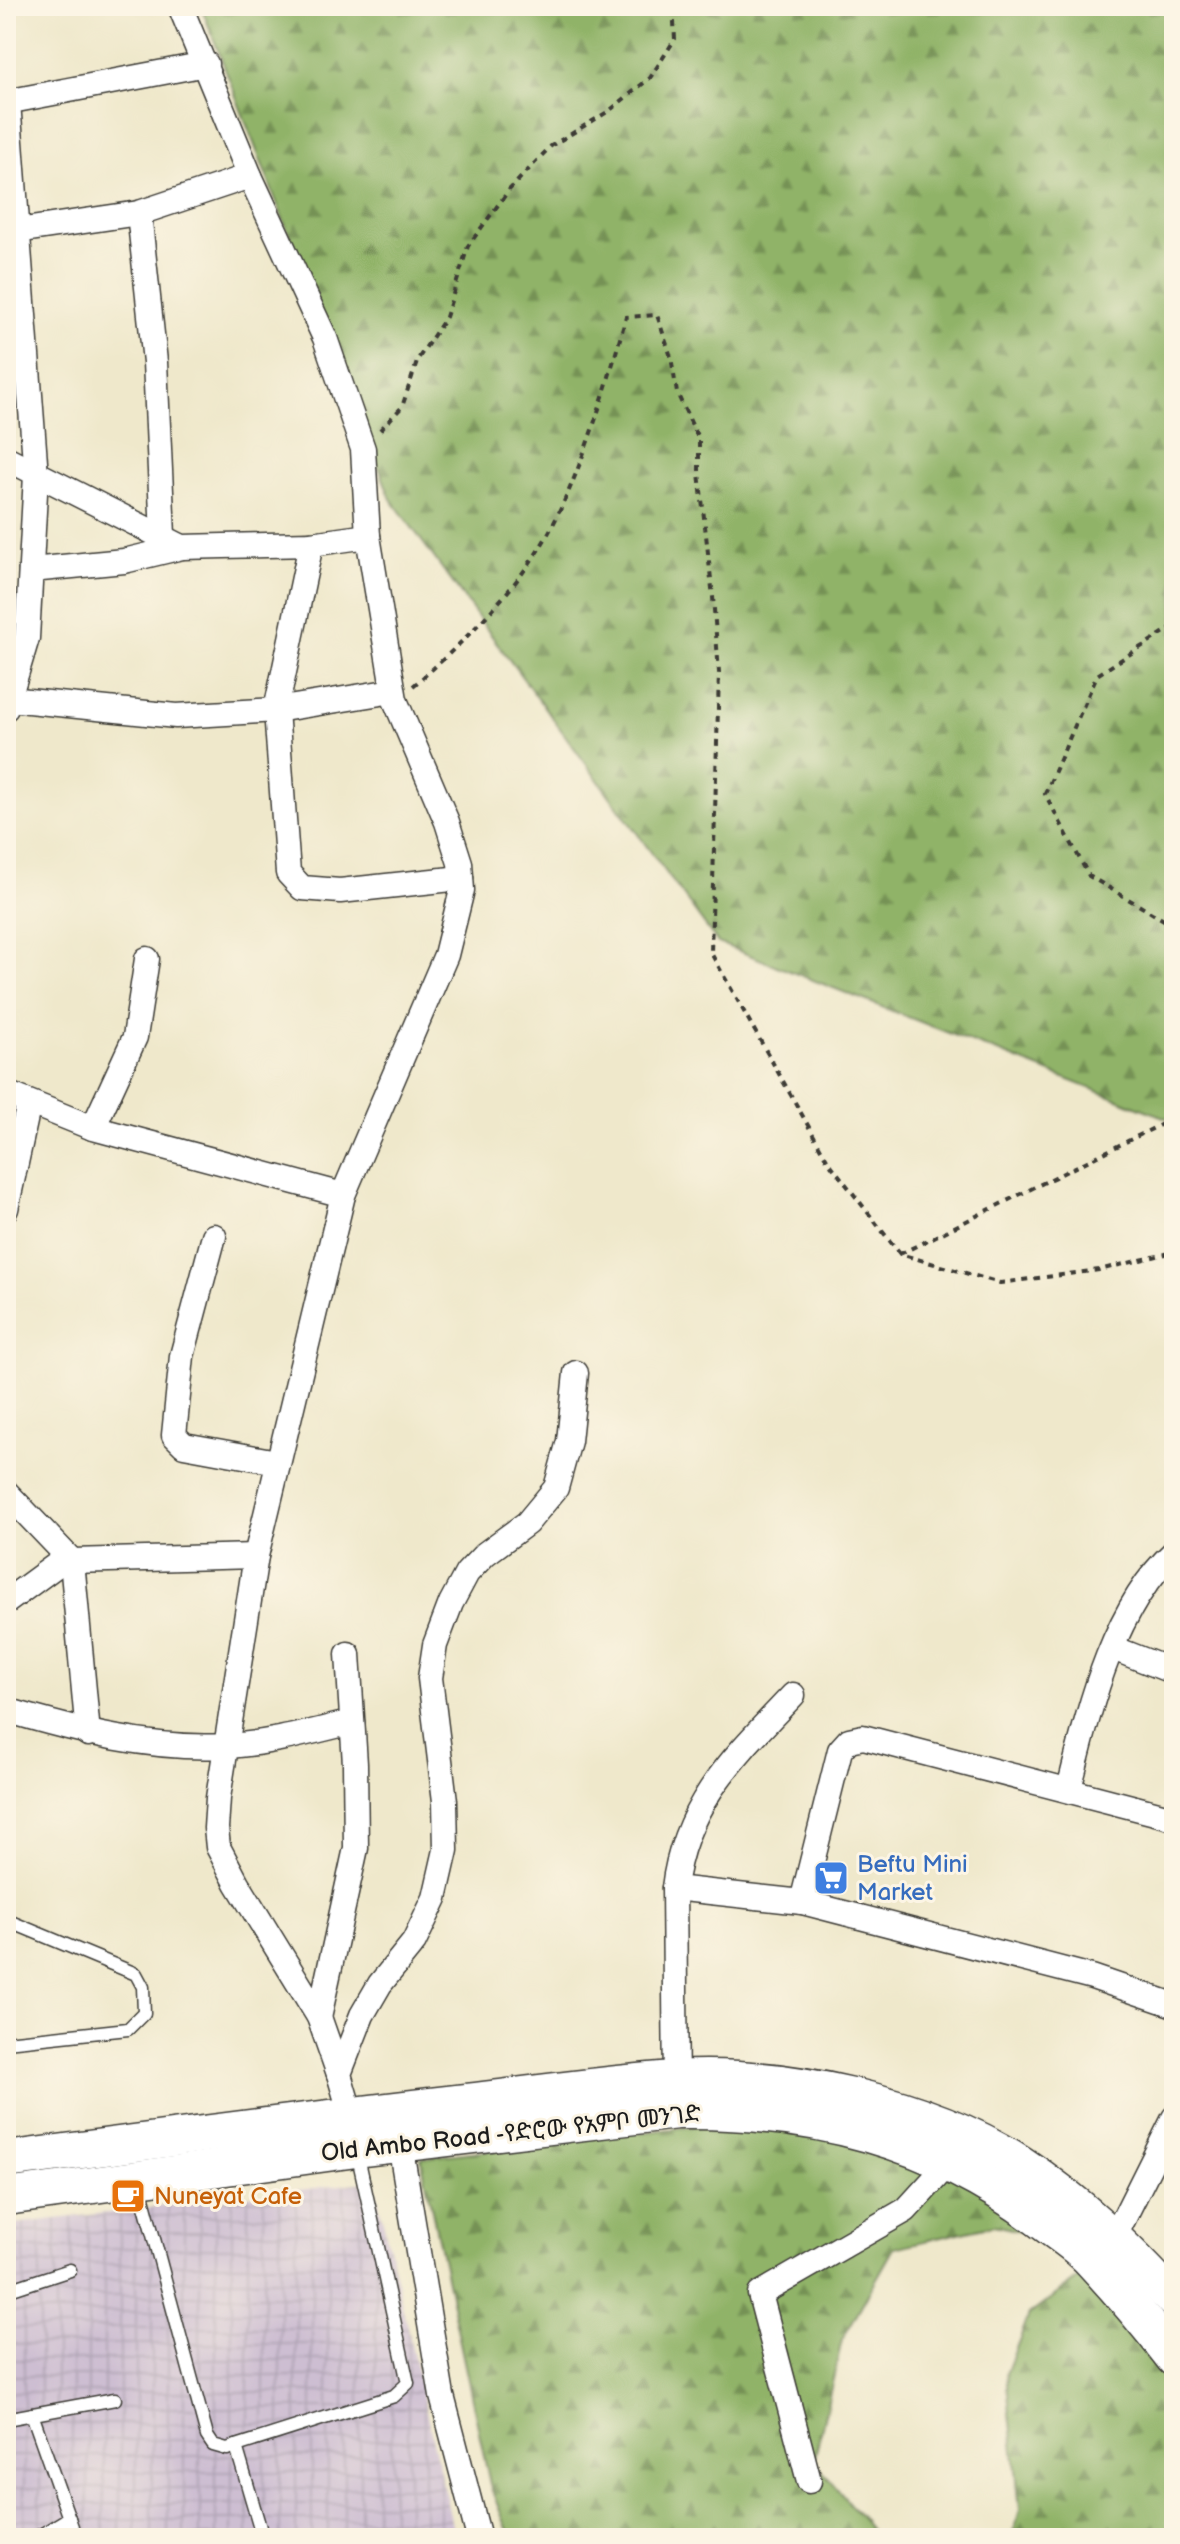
<svg xmlns="http://www.w3.org/2000/svg" width="1180" height="2544" viewBox="0 0 1180 2544" font-family="'Balsamiq Sans','Noto Sans Ethiopic',sans-serif">
  <defs>
    <pattern id="industrial-grid" width="8" height="8" patternUnits="userSpaceOnUse" patternTransform="scale(2)"><rect width="8" height="8" fill="#cdbed2"/><path d="M0 4h8M4 0v8" fill="none" stroke="#afa3b4"/></pattern>
    <pattern id="forest-firs" width="22" height="20" patternUnits="userSpaceOnUse" patternTransform="scale(2)"><rect width="22" height="20" fill="#90b368"/><path d="M5 1l3.5 6h-7zM16 11l3.5 6h-7z" fill="#759155"/></pattern>
  </defs>
  <rect width="100%" height="100%" fill="#fcf5e5"/>
  <filter id="ink" filterUnits="userSpaceOnUse"><feTurbulence type="fractalNoise" baseFrequency=".0125" numOctaves="2"/><feDisplacementMap in="SourceGraphic" scale="16" xChannelSelector="R" yChannelSelector="G"/><feConvolveMatrix kernelMatrix="1 2 1 2 8 2 1 2 1" color-interpolation-filters="sRGB"/></filter>
  <filter id="wash" filterUnits="userSpaceOnUse"><feTurbulence type="fractalNoise" baseFrequency=".006" numOctaves="4" result="noise"/><feDisplacementMap in="SourceGraphic" scale="32" xChannelSelector="R" yChannelSelector="G"/><feGaussianBlur stdDeviation="1.8" result="paint"/><feColorMatrix in="noise" values="0 0 0 0 0 0 0 0 0 0 0 0 0 0 0 0 0 1.4 0 .05"/><feComposite in="paint" operator="in"/></filter>
  <g filter="url(#wash)">
    <rect width="100%" height="100%" fill="#efe8cb"/>
    <polygon fill="url(#industrial-grid)" points="374,2181 455,2538 6,2538 6,2225"/>
    <g fill="url(#forest-firs)" stroke="#566842" stroke-width="2">
      <polygon points="201,6 1174,6 1174,1121 718,943 391,499"/>
      <polygon points="714,2124 841,2131 976,2181 1059,2239 993,2225 894,2248 842,2340 814,2461 878,2538 511,2538 491,2489 421,2158"/>
      <polygon points="1104,2259 1174,2308 1174,2538 1012,2538 1020,2509 1006,2374 1029,2315"/>
    </g>
  </g>
  <g filter="url(#ink)">
    <g fill="none" stroke-linecap="round" stroke-linejoin="round">
      <defs>
        <g id="service">
          <polyline points="6,1920 136,1974 143,1987 144,2013 128,2029 6,2042"/>
          <polyline points="139,2183 207,2436 213,2445 227,2449 394,2396 408,2383 357,2152"/>
          <polyline points="6,2291 70,2270"/>
          <polyline points="32,2414 76,2538"/>
          <polyline points="6,2419 115,2399"/>
          <polyline points="236,2446 263,2538"/>
          <polyline points="36,2538 69,2518"/>
        </g>
        <g id="minor">
          <polyline points="180,6 250,176 325,338 363,449 368,536"/>
          <polyline points="6,102 206,64"/>
          <polyline points="139,213 155,362 163,535"/>
          <polyline points="17,231 139,213 250,176"/>
          <polyline points="6,458 182,547 311,544 368,536 395,700 447,822 460,863 462,890 446,955 343,1195 256,1556 218,1798 216,1828 218,1847 237,1883 319,2017 339,2074"/>
          <polyline points="311,544 276,710 288,873 302,888 340,891 461,878"/>
          <polyline points="31,570 124,561 182,547"/>
          <polyline points="9,699 176,716 276,710 393,691"/>
          <polyline points="6,708 27,638 36,475 8,102"/>
          <polyline points="6,1093 93,1128 343,1195"/>
          <polyline points="93,1128 135,1037 147,959"/>
          <polyline points="6,1209 29,1103"/>
          <polyline points="214,1236 182,1356 174,1435 184,1445 277,1462"/>
          <polyline points="6,1492 72,1561 256,1556"/>
          <polyline points="72,1561 88,1734"/>
          <polyline points="6,1602 66,1558"/>
          <polyline points="1113,1648 1174,1672"/>
          <path d="M 6,1710 C 77,1731 151,1750 225,1746 C 268,1744 311,1732 352,1722"/>
          <path d="M 1069,1789 C 1089,1710 1112,1609 1174,1552"/>
          <path d="M 674,1888 C 684,1803 736,1755 793,1695"/>
          <polyline points="802,1902 840,1750 849,1740 863,1737 1174,1818"/>
          <polyline points="319,2017 356,1848 355,1764 348,1654"/>
          <polyline points="676,2091 674,1888 802,1902 1092,1977 1174,2005"/>
          <polyline points="351,2115 339,2074 362,2015 380,1984 414,1942 435,1898 446,1850 445,1801 430,1678 435,1645 451,1603 467,1573 485,1554 527,1523 556,1488 569,1441 576,1373"/>
          <polyline points="400,2144 442,2396 479,2538"/>
          <polyline points="1105,2246 1114,2238 1174,2118"/>
          <polyline points="809,2481 760,2294 906,2210 948,2164"/>
        </g>
        <g id="primary">
          <path d="M 6,2160 C 156,2140 307,2120 457,2103 C 529,2095 602,2084 674,2079 C 783,2072 929,2104 1021,2164 C 1078,2201 1128,2250 1174,2300"/>
          <path d="M 6,2197 L 356,2149 L 677,2111 C 813,2109 933,2138 1043,2222 C 1059,2234 1078,2246 1091,2260 C 1118,2289 1150,2327 1174,2358"/>
        </g>
      </defs>
      <use href="#service" stroke="#3c3b36" stroke-width="15"/>
      <use href="#minor" stroke="#3c3b36" stroke-width="27"/>
      <use href="#primary" stroke="#3c3b36" stroke-width="39"/>
      <g stroke="#3c3b36" stroke-width="4" stroke-dasharray="6 6" stroke-linecap="butt">
        <polyline points="380,430 402,407 418,359 446,317 468,246 509,190 551,146 609,111 650,78 675,39 673,6"/>
        <polyline points="1174,626 1097,675 1045,794 1089,876 1174,926"/>
        <path d="M 413,686 C 458,648 514,592 544,541 C 580,479 607,386 626,317 L 657,315 L 671,357 L 677,393 L 699,440 L 699,473 L 713,597 L 719,672 L 711,953 L 828,1161 L 900,1254 L 1000,1283 L 1099,1270 L 1174,1252"/>
        <polyline points="900,1254 1174,1118"/>
      </g>
      <use href="#service" stroke="#fff" stroke-width="12"/>
      <use href="#minor" stroke="#fff" stroke-width="24"/>
      <use href="#primary" stroke="#fff" stroke-width="36"/>
    </g>
  </g>
  <defs>
    <symbol id="supermarket-square" viewBox="-11 -11 22 22"><rect x="-9" y="-9" width="18" height="18" rx="4" fill="#3f7fe0" stroke="#fcf5e5"/><path d="M-6-5.5h2.5l.6 2H6L4.5 2H-2.5L-4.4-4H-6ZM-1.5 3.2a1.3 1.3 0 1 0 .1 0ZM3 3.2a1.3 1.3 0 1 0 .1 0Z" fill="#fff"/></symbol>
    <symbol id="cafe-square" viewBox="-11 -11 22 22"><rect x="-9" y="-9" width="18" height="18" rx="4" fill="#e8710a" stroke="#fcf5e5"/><path d="M-5.5-4.5H6V0H3Q3 3.5 0 3.5H-2.5Q-5.5 3.5-5.5 0ZM3-3.2v2h1.7v-2ZM-6 4.5H4V6H-6Z" fill="#fff"/></symbol>
  </defs>
  <g fill-rule="evenodd">
    <use href="#supermarket-square" x="811" y="1858" width="40" height="40"/>
    <use href="#cafe-square" x="108" y="2176" width="40" height="40"/>
  </g>
  <g text-anchor="middle" stroke-width="6" stroke-linejoin="round" paint-order="stroke">
    <g font-size="24" fill="#366cbe" stroke="#fcf5e5" text-anchor="start">
      <text x="857" y="1872">Beftu Mini<tspan x="857" dy="28">Market</tspan></text>
    </g>
    <g font-size="24" fill="#1c1c1c" stroke="#fcf5e5">
      <text transform="translate(511 2133) rotate(-6)" y="8">Old Ambo Road -የድሮው የአምቦ መንገድ</text>
    </g>
    <g font-size="24" fill="#c56008" stroke="#fcf5e5" text-anchor="start">
      <text x="154" y="2204">Nuneyat Cafe</text>
    </g>
  </g>
  <rect width="1180" height="2544" fill="none" stroke="#fcf5e5" stroke-width="32"/>
</svg>
